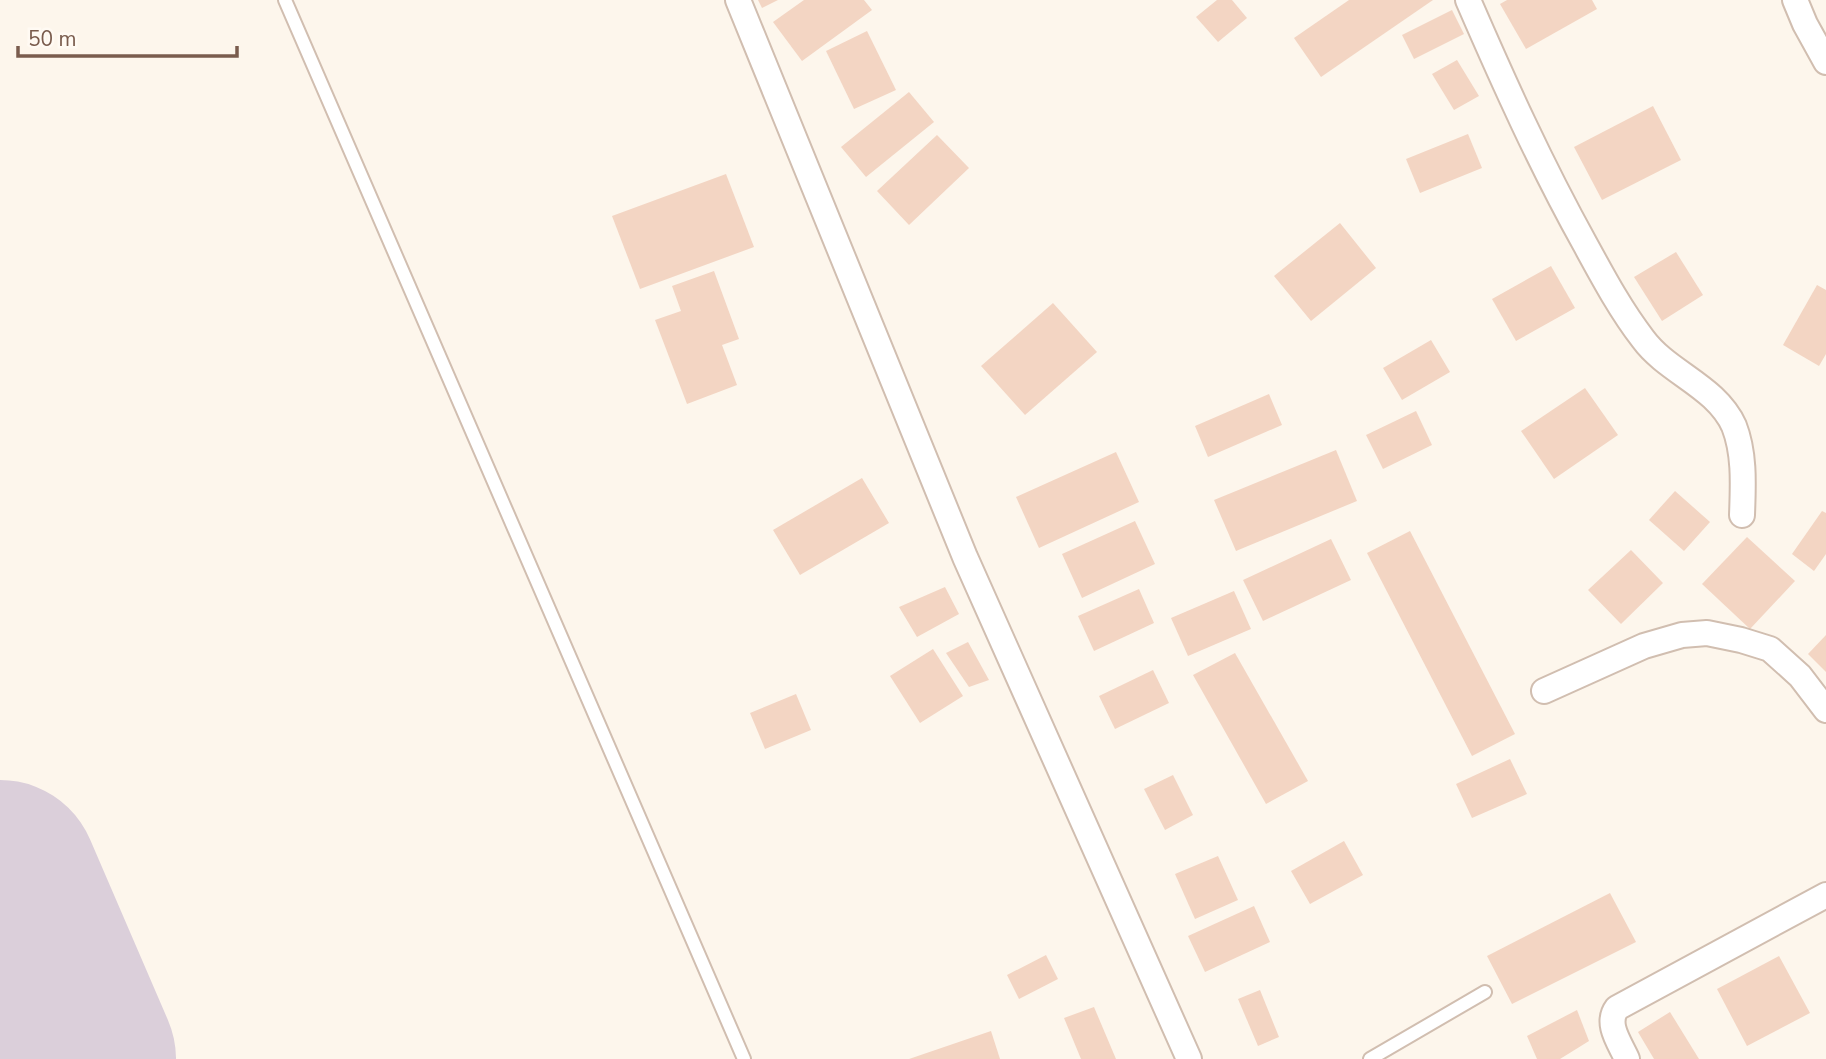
<svg xmlns="http://www.w3.org/2000/svg" width="1826" height="1059" viewBox="0 0 1826 1059" font-family="'Nunito Sans',sans-serif">
  <rect width="100%" height="100%" fill="#fdf6ec"/>
  <g fill="none" stroke-linecap="round" stroke-linejoin="round">
    <polyline stroke="#dbcfda" stroke-width="196" points="0,878 78,1059"/>
  </g>
  <g fill="#f3d5c3">
    <polygon points="758,0 778,0 762,8"/>
    <polygon points="804,0 864,0 872,10 802,61 773,22"/>
    <polygon points="1217,0 1232,0 1247,18 1218,42 1196,17"/>
    <polygon points="1349,0 1433,0 1321,77 1294,38"/>
    <polygon points="1507,0 1592,0 1597,9 1526,49 1500,4"/>
    <polygon points="1452,10 1464,34 1414,59 1402,35"/>
    <polygon points="867,31 896,90 854,109 826,51"/>
    <polygon points="1457,60 1479,96 1454,110 1432,74"/>
    <polygon points="909,92 934,122 866,177 841,147"/>
    <polygon points="1653,106 1681,160 1602,200 1574,147"/>
    <polygon points="1468,134 1482,168 1420,193 1406,159"/>
    <polygon points="937,135 969,168 909,225 877,191"/>
    <polygon points="726,174 754,247 640,289 612,216"/>
    <polygon points="1340,223 1376,268 1311,321 1274,276"/>
    <polygon points="1676,252 1703,295 1662,321 1634,277"/>
    <polygon points="1551,266 1575,308 1516,341 1492,299"/>
    <polygon points="714,271 739,339 722,345 737,385 687,404 655,320 681,311 672,286"/>
    <polygon points="1817,285 1826,290 1826,354 1819,366 1783,345"/>
    <polygon points="1053,303 1097,352 1025,415 981,366"/>
    <polygon points="1431,340 1450,372 1402,400 1383,368"/>
    <polygon points="1585,388 1618,435 1554,479 1521,431"/>
    <polygon points="1269,394 1282,425 1208,457 1195,426"/>
    <polygon points="1416,411 1432,445 1383,469 1366,435"/>
    <polygon points="1336,450 1357,501 1236,551 1214,500"/>
    <polygon points="1116,452 1139,502 1039,548 1016,497"/>
    <polygon points="862,478 889,523 800,575 773,530"/>
    <polygon points="1675,491 1710,522 1684,551 1649,520"/>
    <polygon points="1822,511 1826,513 1826,554 1814,571 1792,554"/>
    <polygon points="1135,521 1155,564 1082,598 1062,554"/>
    <polygon points="1410,531 1515,734 1472,756 1367,553"/>
    <polygon points="1747,537 1795,581 1750,629 1702,584"/>
    <polygon points="1331,539 1351,580 1263,621 1243,580"/>
    <polygon points="1631,550 1663,583 1621,624 1588,590"/>
    <polygon points="945,587 959,614 917,637 899,607"/>
    <polygon points="1139,589 1154,623 1094,651 1078,616"/>
    <polygon points="1234,591 1251,629 1188,656 1171,618"/>
    <polygon points="1826,635 1826,672 1808,654"/>
    <polygon points="968,642 989,680 969,687 946,653"/>
    <polygon points="933,649 963,696 920,723 890,676"/>
    <polygon points="1235,653 1308,781 1266,804 1193,675"/>
    <polygon points="1153,670 1169,703 1115,729 1099,696"/>
    <polygon points="796,694 811,730 765,749 750,713"/>
    <polygon points="1510,759 1527,794 1472,818 1456,784"/>
    <polygon points="1173,775 1193,815 1165,830 1144,789"/>
    <polygon points="1344,841 1363,875 1310,904 1291,871"/>
    <polygon points="1218,856 1238,900 1195,919 1175,874"/>
    <polygon points="1610,893 1636,942 1512,1004 1487,956"/>
    <polygon points="1254,906 1270,942 1205,972 1188,936"/>
    <polygon points="1046,955 1058,979 1019,999 1007,975"/>
    <polygon points="1779,956 1810,1013 1747,1046 1717,989"/>
    <polygon points="1260,990 1279,1037 1258,1046 1238,999"/>
    <polygon points="1094,1007 1116,1059 1081,1059 1064,1018"/>
    <polygon points="1577,1010 1589,1041 1560,1059 1537,1059 1527,1036"/>
    <polygon points="1670,1012 1699,1059 1654,1059 1638,1032"/>
    <polygon points="991,1031 1000,1059 909,1059"/>
  </g>
  <g fill="none" stroke-linecap="round" stroke-linejoin="round">
    <defs>
      <g id="lane">
        <polyline points="285,0 744,1059"/>
        <polyline points="1370,1059 1485,992"/>
      </g>
      <g id="street">
        <polyline points="738,0 965,557 1189,1059"/>
        <path d="M 1468,0 C 1504,83 1541,165 1585,244 C 1603,277 1620,309 1643,339 C 1668,373 1716,386 1734,426 C 1745,454 1743,486 1742,515"/>
        <polyline points="1795,0 1805,24 1826,62"/>
        <polyline points="1544,691 1644,646 1682,635 1707,633 1741,640 1770,649 1800,676 1826,710"/>
        <path d="M 1627,1059 C 1620,1043 1605,1024 1617,1008 L 1826,895"/>
      </g>
    </defs>
    <use href="#lane" stroke="#d1beb0" stroke-width="16"/>
    <use href="#street" stroke="#d1beb0" stroke-width="28"/>
    <use href="#lane" stroke="#fff" stroke-width="12"/>
    <use href="#street" stroke="#fff" stroke-width="24"/>
  </g>
  <path d="M18 46v10h219v-10" fill="none" stroke="#7a5c4d" stroke-width="3.5"/>
  <text x="28" y="46" font-size="21" fill="#7a5c4d" stroke="#fffaf3" stroke-width="5" paint-order="stroke">50 m</text>
</svg>
